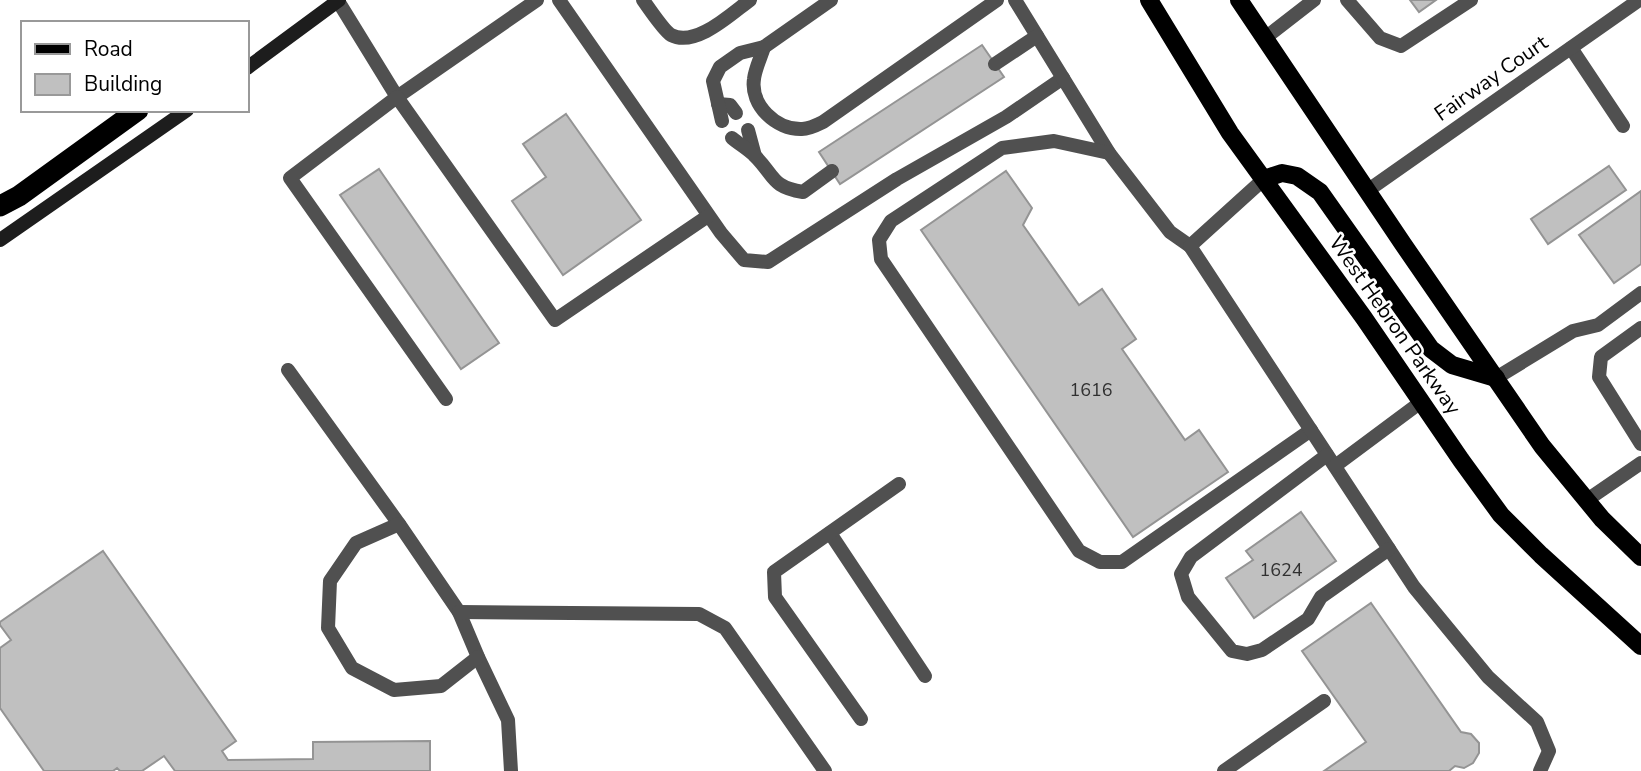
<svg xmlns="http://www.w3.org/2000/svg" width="1641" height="771" viewBox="0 0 1641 771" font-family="'Nunito Sans',sans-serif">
  <rect width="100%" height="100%" fill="#fff"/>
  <g fill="#c0c0c0" stroke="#949494" stroke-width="2">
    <polygon points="1410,0 1436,0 1419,12"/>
    <polygon points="982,45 1004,77 840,184 819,152"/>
    <polygon points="566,114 641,220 563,275 512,201 546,177 523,144"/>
    <polygon points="1609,166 1626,190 1548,244 1531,219"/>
    <polygon points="379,169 499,343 461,369 340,195"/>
    <polygon points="1006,171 1032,208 1023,225 1079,305 1102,289 1136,339 1122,349 1185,440 1199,430 1228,472 1133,537 921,230"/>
    <polygon points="1641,191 1641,264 1614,283 1579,235"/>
    <polygon points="1301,512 1336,561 1254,618 1226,578 1253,560 1246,551"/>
    <polygon points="103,551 236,741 222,751 228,760 313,759 313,742 430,741 430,771 175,771 164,756 142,771 120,771 117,768 113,771 44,771 0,708 0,648 11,640 0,625 0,622"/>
    <polygon points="1371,603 1461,732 1471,734 1479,743 1479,753 1473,763 1464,768 1455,766 1449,771 1324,771 1366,742 1302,651"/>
  </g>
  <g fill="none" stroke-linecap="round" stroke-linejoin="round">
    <g stroke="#505050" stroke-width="14">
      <polyline points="559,0 721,233 744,260 768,262 897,179 1006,117 1063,78"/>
      <path d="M 643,0 C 648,7 664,31 671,35 C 696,48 732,13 750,0"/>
      <polyline points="1015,0 1109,153 1170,232 1190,246"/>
      <polyline points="1347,0 1380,38 1401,46 1471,0"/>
      <polyline points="338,1 397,97 537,0"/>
      <polyline points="1265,38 1314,0"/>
      <path d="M 764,47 C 761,57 755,69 754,79 C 750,105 776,130 802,129 C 809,129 817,125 823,122 L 997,0"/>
      <polyline points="1571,48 1623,126"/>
      <polyline points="995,64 1037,36"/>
      <polyline points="718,104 730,105 736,113"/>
      <polyline points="722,121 713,81 720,67 740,53 764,47 831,0"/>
      <polyline points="748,130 755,156"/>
      <path d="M 732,138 C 739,144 748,149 755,156 C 775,176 771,187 803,192 L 832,171"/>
      <polyline points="1109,153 1054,141 1002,148 891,221 879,240 881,259 1079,551 1100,562 1122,562 1311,430"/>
      <polyline points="1264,179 1190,246 1414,587 1488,677 1537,722 1549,751 1540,771"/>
      <polyline points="1641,328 1601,357 1599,377 1641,444"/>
      <polyline points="288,370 399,524 459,612 478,657 508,720 511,771"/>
      <polyline points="1496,378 1573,331 1598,325 1641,293"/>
      <polyline points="446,399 290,178 397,97 555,320 708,216"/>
      <polyline points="1327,455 1191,557 1181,574 1188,597 1232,651 1247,654 1262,650 1308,619 1321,597 1389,549"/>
      <polyline points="1335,466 1421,402"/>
      <polyline points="1587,500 1641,463"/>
      <polyline points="399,524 356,543 330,581 328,628 352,668 394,690 441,686 478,657"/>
      <polyline points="830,533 925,676"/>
      <polyline points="459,612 699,614 725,628 825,771"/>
      <polyline points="861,719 775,597 774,572 899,484"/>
      <polyline points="1224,771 1324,701"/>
    </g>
    <polyline stroke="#505050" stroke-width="14" points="1367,191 1639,0"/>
    <g stroke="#1d1d1d" stroke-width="14">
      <polyline points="247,68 339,0"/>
      <polyline points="0,240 187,110"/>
    </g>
    <g stroke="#000" stroke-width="18">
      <polyline points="1149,0 1230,133 1364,318 1461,460 1501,515 1541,555 1641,646"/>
      <polyline points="1239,0 1403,244 1542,446 1602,519 1641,557"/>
      <polyline points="1264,179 1282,173 1297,176 1320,192 1431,349 1452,365 1496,378"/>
    </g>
    <polyline stroke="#000" stroke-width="21" points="0,206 19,196 138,110"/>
  </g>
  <g text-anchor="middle" stroke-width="5" stroke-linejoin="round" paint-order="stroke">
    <g font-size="18" fill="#303030">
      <text x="1091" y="396">1616</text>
      <text x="1281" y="576">1624</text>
    </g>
    <g font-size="21" fill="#000" stroke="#fff">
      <text transform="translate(1491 78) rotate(-35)" y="7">Fairway Court</text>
      <text transform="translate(1395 325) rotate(55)" y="7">West Hebron Parkway</text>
    </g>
  </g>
  <rect x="21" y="21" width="228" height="91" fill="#ffffff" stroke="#999999" stroke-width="2"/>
  <rect x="35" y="44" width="35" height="10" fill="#000000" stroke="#999999" stroke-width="2"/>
  <text x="84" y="56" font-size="21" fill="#000000">Road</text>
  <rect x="35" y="74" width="35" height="21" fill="#c0c0c0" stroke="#999999" stroke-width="2"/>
  <text x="84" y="91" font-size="21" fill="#000000">Building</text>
</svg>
